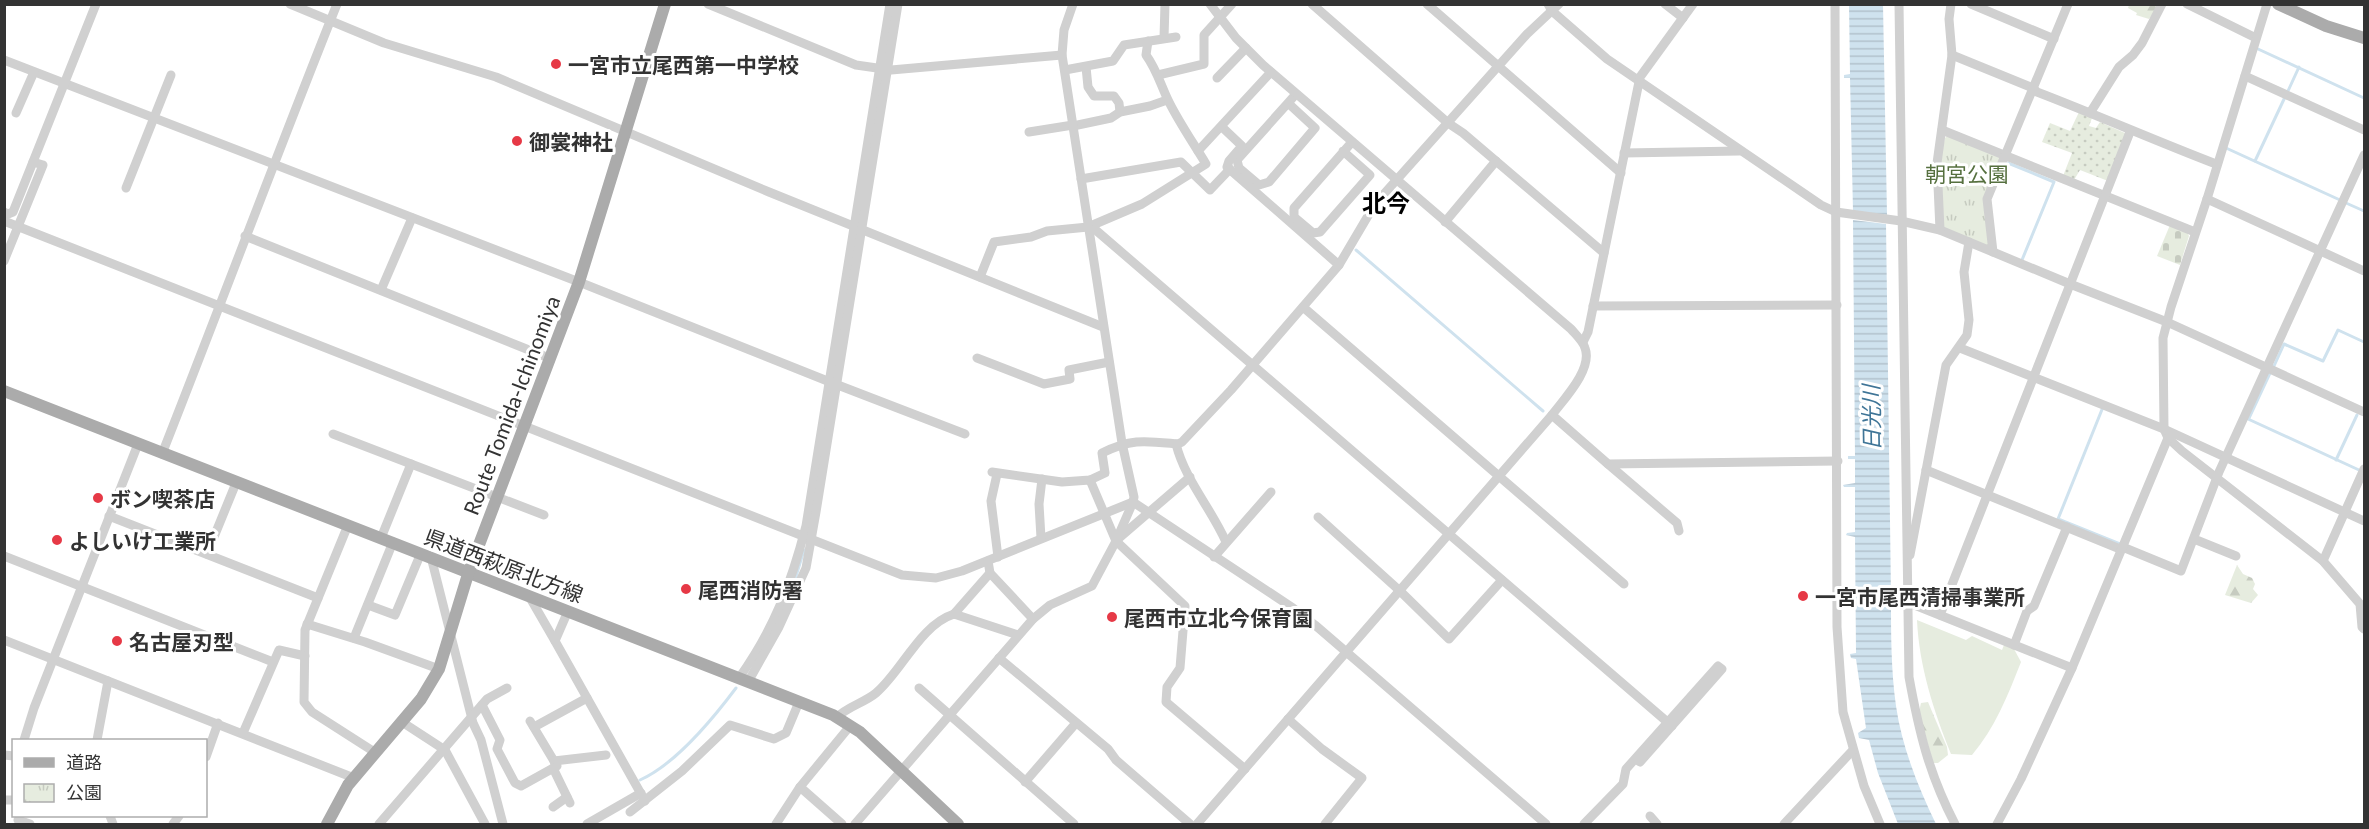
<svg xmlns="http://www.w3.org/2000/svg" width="2369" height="829" viewBox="0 0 2369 829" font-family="Lato,'Noto Sans JP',sans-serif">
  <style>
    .grass { fill: url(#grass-dots) }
    .forest { fill: url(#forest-firs) }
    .cemetery { fill: url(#cemetery-stones) }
    .park { fill: url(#park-tufts) }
    .garden { fill: #e6ecdf }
    .water { fill: url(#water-rules) }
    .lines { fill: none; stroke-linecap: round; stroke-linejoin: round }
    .stream { stroke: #cfe2ee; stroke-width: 3 }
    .minor { stroke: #d0d0d0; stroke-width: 9 }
    .major { stroke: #ababab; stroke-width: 12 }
    .poi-dot { fill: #e63946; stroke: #fff; stroke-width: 2 }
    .labels { text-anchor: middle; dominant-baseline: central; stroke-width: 6; stroke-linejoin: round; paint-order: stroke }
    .poi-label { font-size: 21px; font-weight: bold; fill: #333; stroke: #fff; text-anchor: start }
    .park-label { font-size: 21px; fill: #56703f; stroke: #fff }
    .street-label { font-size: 21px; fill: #333; stroke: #fff }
    .water-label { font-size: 22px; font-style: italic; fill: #3f7597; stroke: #fff }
    .quarter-label { font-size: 24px; font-weight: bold; fill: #000; stroke: #fff }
  </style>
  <defs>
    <pattern id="grass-dots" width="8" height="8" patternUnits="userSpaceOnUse" patternTransform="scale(1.5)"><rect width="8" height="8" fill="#e6ecdf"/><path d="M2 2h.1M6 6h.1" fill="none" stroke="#c6cbc0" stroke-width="1.8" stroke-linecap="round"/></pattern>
    <pattern id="forest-firs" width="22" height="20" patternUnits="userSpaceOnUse" patternTransform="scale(1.5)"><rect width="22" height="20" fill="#e6ecdf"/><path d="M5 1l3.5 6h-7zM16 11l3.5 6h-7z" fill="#c6cbc0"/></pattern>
    <pattern id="cemetery-stones" width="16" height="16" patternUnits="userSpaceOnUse" patternTransform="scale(1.5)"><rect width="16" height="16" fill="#e6ecdf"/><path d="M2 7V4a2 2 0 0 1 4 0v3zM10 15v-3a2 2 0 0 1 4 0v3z" fill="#c6cbc0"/></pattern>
    <pattern id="park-tufts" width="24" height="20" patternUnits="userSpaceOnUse" patternTransform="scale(1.5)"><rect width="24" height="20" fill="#e6ecdf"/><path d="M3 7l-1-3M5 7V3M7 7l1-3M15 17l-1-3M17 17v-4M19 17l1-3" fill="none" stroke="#c6cbc0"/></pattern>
    <pattern id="water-rules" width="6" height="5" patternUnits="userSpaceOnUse" patternTransform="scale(1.5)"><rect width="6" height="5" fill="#cfe2ee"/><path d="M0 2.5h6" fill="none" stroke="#b2c2cd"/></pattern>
  </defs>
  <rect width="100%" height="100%" fill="#fff"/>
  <path class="grass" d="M2079,112l13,6 -3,8 7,2 4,-6 25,11 1,3 -18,45 -28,-11 -6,10 -11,-4 9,-23 -30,-11 8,-19 20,8z"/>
  <g class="forest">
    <path d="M2129,5h31l-11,14 -13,-4 1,-2 -9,-5z"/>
    <path d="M2237,565l6,9 9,4 3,6 -2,5 5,6 -7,8 -26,-8z"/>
    <path d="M1928,702l19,45 1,8 -10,8h-5l-14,-51 2,-9z"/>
  </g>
  <path class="cemetery" d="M2170,225l17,7 2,4 -9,29 -23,-9z"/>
  <path class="park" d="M1948,135l56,22 -19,43 6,49 -49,-21 -3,-65 6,-25z"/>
  <path class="garden" d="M1917,620l49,20 6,-4 30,14 2,-5 10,4 7,13c-13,33 -26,66 -49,93l-21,-1c-17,-42 -32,-88 -34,-134z"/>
  <g class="water">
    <path d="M1849,5h34l4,210 -34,-4 -3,-133h-6v-3l6,-1z"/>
    <path d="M1853,220l33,4 5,371 8,1 -8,3c0,35 0,71 5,107 6,41 22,81 40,118h-38l-20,-51 -9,-33 -10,-2 -1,-5 8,-5 -10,-69 -5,-1 -1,-4 6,-1 -1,-116 -9,-2 1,-2 8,-1v-45h-11l-1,-2 12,-2v-24h-7v-3h7z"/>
  </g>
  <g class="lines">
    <g class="stream">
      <path d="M2258,49l106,49"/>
      <path d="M2288,91l11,-24"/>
      <path d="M2226,148l114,52"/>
      <path d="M2255,161l30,-64"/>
      <path d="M2008,163l46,19 -32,78"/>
      <path d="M2346,203l18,8"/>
      <path d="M1356,250l187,161"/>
      <path d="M2274,366l10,-22 39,17 15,-31 26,12"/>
      <path d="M2103,407l-45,112 62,25"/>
      <path d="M2249,418l21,-45"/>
      <path d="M2248,419l111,51"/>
      <path d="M2336,460l21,-45"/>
      <path d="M793,586l11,-36"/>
      <path d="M640,780c36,-16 72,-60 96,-92"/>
    </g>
    <g class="minor">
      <path d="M290,4l94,39 112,34 273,115 334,135"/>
      <path d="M708,4l148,61 35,5 171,-15"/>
      <path d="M1312,4l136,119 15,10 141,120"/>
      <path d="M1427,4l194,169"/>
      <path d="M1548,4l4,7 55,48 214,146 15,7 65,9 39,9 130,54 97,38 197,90"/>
      <path d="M1665,4l18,14"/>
      <path d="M1835,4l2,623 6,85 21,74 16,38"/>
      <path d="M1899,4l10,673c10,55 20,97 46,147"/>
      <path d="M1971,4l83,35"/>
      <path d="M2187,4l69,34"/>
      <path d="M2267,4l-60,195 -36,108 -8,31 1,91 4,9 14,13 141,110 37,43 2,23 2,2"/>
      <path d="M1164,38l1,-34"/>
      <path d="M1952,55l81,33 4,4c60,23 119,49 179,72"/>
      <path d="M4,60l575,222 251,100 135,52"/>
      <path d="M1086,67l2,20 6,9h20l5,7 1,9"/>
      <path d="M1065,70l48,-9 11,-16 52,-8"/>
      <path d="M1158,75l46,-11v-29l28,-31"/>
      <path d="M2245,76l119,54"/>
      <path d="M1217,78l29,-30"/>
      <path d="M1288,103l27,25 -46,54 -10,3 -20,-17 -2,-8 51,-57 8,-9"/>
      <path d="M16,113l18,-41"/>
      <path d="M2090,113l29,-46 14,-12 9,-12 20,-39"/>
      <path d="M1073,126l38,-8 9,-6 30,-6 17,-6"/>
      <path d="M1222,127l20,19 -13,15 -2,6 112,98"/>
      <path d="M1942,130l253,102"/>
      <path d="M1029,132l44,-7"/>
      <path d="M1198,151l73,-79"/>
      <path d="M1343,151l27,24 -50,57 -7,1 -19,-16v-9l58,-66"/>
      <path d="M1624,153l115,-2"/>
      <path d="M1081,179l100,-17 29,28 20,-21"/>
      <path d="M126,188l45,-113"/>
      <path d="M2207,199l157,72"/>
      <path d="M4,212l4,2 5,-2 83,-208"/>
      <path d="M4,221l898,354 34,3 26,-7 171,-69 160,106 22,17 231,199"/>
      <path d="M1445,222l51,-61"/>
      <path d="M1091,226l581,500"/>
      <path d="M1940,230l-3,-67 15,-108 -3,-36 2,-15"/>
      <path d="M245,236l304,122"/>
      <path d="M1993,252l-6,-53 81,-195"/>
      <path d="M4,261l39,-96 -10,-3"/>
      <path d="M980,277l14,-35 37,-5 16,-6 41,-4 54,-23 64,-40c-12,-20 -26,-40 -37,-62 -8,-16 -12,-32 -23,-47l2,-14"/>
      <path d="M381,290l31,-72"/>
      <path d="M1593,306l244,-1"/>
      <path d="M1303,307l321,277"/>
      <path d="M1583,342l5,-10 52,-255 53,-73"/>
      <path d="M1960,348l204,81 200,92"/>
      <path d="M977,358l67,26 26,-5 -1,-9 40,-8"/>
      <path d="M1552,415l56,49 230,-3"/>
      <path d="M333,434l211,81"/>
      <path d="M1176,444c9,36 35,64 50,98"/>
      <path d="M162,454c59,-150 115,-300 175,-450"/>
      <path d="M1608,464l69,59 2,8"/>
      <path d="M1926,470l194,79 5,-1 56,23 38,-99 145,-317"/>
      <path d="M992,472l70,10 28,-2 15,-7 -3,-20c30,-15 44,-12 76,-9l4,-2 49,-52 108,-125 36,-61 152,-170 32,-30"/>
      <path d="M997,474l-6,27 7,56"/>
      <path d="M1090,480l26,61 69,65 -5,62 -13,19 -1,15 79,67"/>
      <path d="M109,516l209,82"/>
      <path d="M1318,517l82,74 49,48 53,-59"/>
      <path d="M348,525l-43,105 -1,72 8,10 64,41"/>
      <path d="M381,538l30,-74"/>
      <path d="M1041,538l-2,-34 3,-25"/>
      <path d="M1119,538l71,-61"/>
      <path d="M2194,539l42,17"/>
      <path d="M207,554l29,-71"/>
      <path d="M1910,555l36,-190 21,-30 2,-15 -5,-48 5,-30"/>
      <path d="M4,556l269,106"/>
      <path d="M431,557l42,166 8,17 22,84"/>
      <path d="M1214,557l57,-65"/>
      <path d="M988,561l2,12 43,46"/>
      <path d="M2323,561l41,-92"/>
      <path d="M529,596l26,45"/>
      <path d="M1907,602l165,66"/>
      <path d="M368,605l27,10 26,-62"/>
      <path d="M568,611l-13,30 90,160"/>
      <path d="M954,614l36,-41"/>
      <path d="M1940,615l190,-483"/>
      <path d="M307,624l58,18 74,27"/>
      <path d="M354,638l39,-96"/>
      <path d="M4,640l350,138"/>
      <path d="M2014,645l13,-34 7,-5 33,-79"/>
      <path d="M999,658l109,91 8,11 74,64"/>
      <path d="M739,678c35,-49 52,-94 67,-152l84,-522"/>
      <path d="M748,682l31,-55 27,-59 10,-56 82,-508"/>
      <path d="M919,688l155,136"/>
      <path d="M482,705l18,35 -3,9 18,34 6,3 36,-20 -27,-45"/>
      <path d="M836,718c12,-12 28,-15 40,-25 26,-22 44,-68 78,-79l64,21"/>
      <path d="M1288,719l34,30 40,29 -37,46"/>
      <path d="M402,722l43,28 40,74"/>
      <path d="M534,727l53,-29"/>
      <path d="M243,733l36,-83 26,6"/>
      <path d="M24,740l10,-32 104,-264"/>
      <path d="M97,740l11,-59"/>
      <path d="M4,755l10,1"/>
      <path d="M206,757l12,-34"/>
      <path d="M554,761l52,-6"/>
      <path d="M553,768l17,35"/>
      <path d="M1025,782l51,-59"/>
      <path d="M800,787l42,37"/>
      <path d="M4,800h10"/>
      <path d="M553,807l14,-10"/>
      <path d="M630,812l52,-41 48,-46 44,14 12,-6 13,-31"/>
      <path d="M110,816l3,8"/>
      <path d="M1650,816l7,8"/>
      <path d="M18,820l12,4"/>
      <path d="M173,824l6,-8"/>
      <path d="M379,824l108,-125 20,-11"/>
      <path d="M587,824l54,-31"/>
      <path d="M776,824l24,-37 50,-61"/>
      <path d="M855,824l178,-205 17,-14 42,-19 24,-45 17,-39 1,-5 -12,-54 -60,-388 2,-25 9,-26"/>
      <path d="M1197,824l355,-409c12,-16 41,-46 33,-67 -2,-7 -9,-13 -14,-19l-308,-264 -27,-27 -26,-34"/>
      <path d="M1584,824l39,-40 3,-15 92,-103 4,3 -82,93 -5,-3"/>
      <path d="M1784,824l69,-74"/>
      <path d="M1997,824l24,-45 51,-111 96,-230"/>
    </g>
    <g class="major">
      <path d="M2278,4l48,22 38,12"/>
      <path d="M4,391l829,324 27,17 98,92"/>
      <path d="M327,824l21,-39 73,-86 18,-30 30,-98 110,-289 86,-278"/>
    </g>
  </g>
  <g class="poi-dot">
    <circle cx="556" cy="64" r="6"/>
    <circle cx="517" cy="141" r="6"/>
    <circle cx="98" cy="498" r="6"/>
    <circle cx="57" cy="540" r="6"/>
    <circle cx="686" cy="589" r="6"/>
    <circle cx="1803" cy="596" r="6"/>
    <circle cx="1112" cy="617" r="6"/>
    <circle cx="117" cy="641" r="6"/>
  </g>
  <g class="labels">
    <g class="poi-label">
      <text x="568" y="64">一宮市立尾西第一中学校</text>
      <text x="529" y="141">御裳神社</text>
      <text x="110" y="498">ボン喫茶店</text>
      <text x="69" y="540">よしいけ工業所</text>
      <text x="698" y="589">尾西消防署</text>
      <text x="1815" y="596">一宮市尾西清掃事業所</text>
      <text x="1124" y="617">尾西市立北今保育園</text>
      <text x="129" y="641">名古屋刃型</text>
    </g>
    <g class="park-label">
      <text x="1967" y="173">朝宮公園</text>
    </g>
    <g class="street-label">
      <text transform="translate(511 405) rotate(-69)">Route Tomida-Ichinomiya</text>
      <text transform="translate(504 565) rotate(21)">県道西萩原北方線</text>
    </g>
    <g class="water-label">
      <text transform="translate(1871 418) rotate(-91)">日光川</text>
    </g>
    <g class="quarter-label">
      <text x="1386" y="202">北今</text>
    </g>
  </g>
  <rect width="2369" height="829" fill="none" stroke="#333333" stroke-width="12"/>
  <rect x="12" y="739" width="195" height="78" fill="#ffffff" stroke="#adadad" stroke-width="1.5"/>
  <rect x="24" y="758" width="30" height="9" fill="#ababab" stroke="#adadad" stroke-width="1.5"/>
  <text x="66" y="769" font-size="18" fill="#333333">道路</text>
  <rect x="24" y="784" width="30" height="18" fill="url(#park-tufts)" stroke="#adadad" stroke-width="1.5"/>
  <text x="66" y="799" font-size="18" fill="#333333">公園</text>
</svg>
